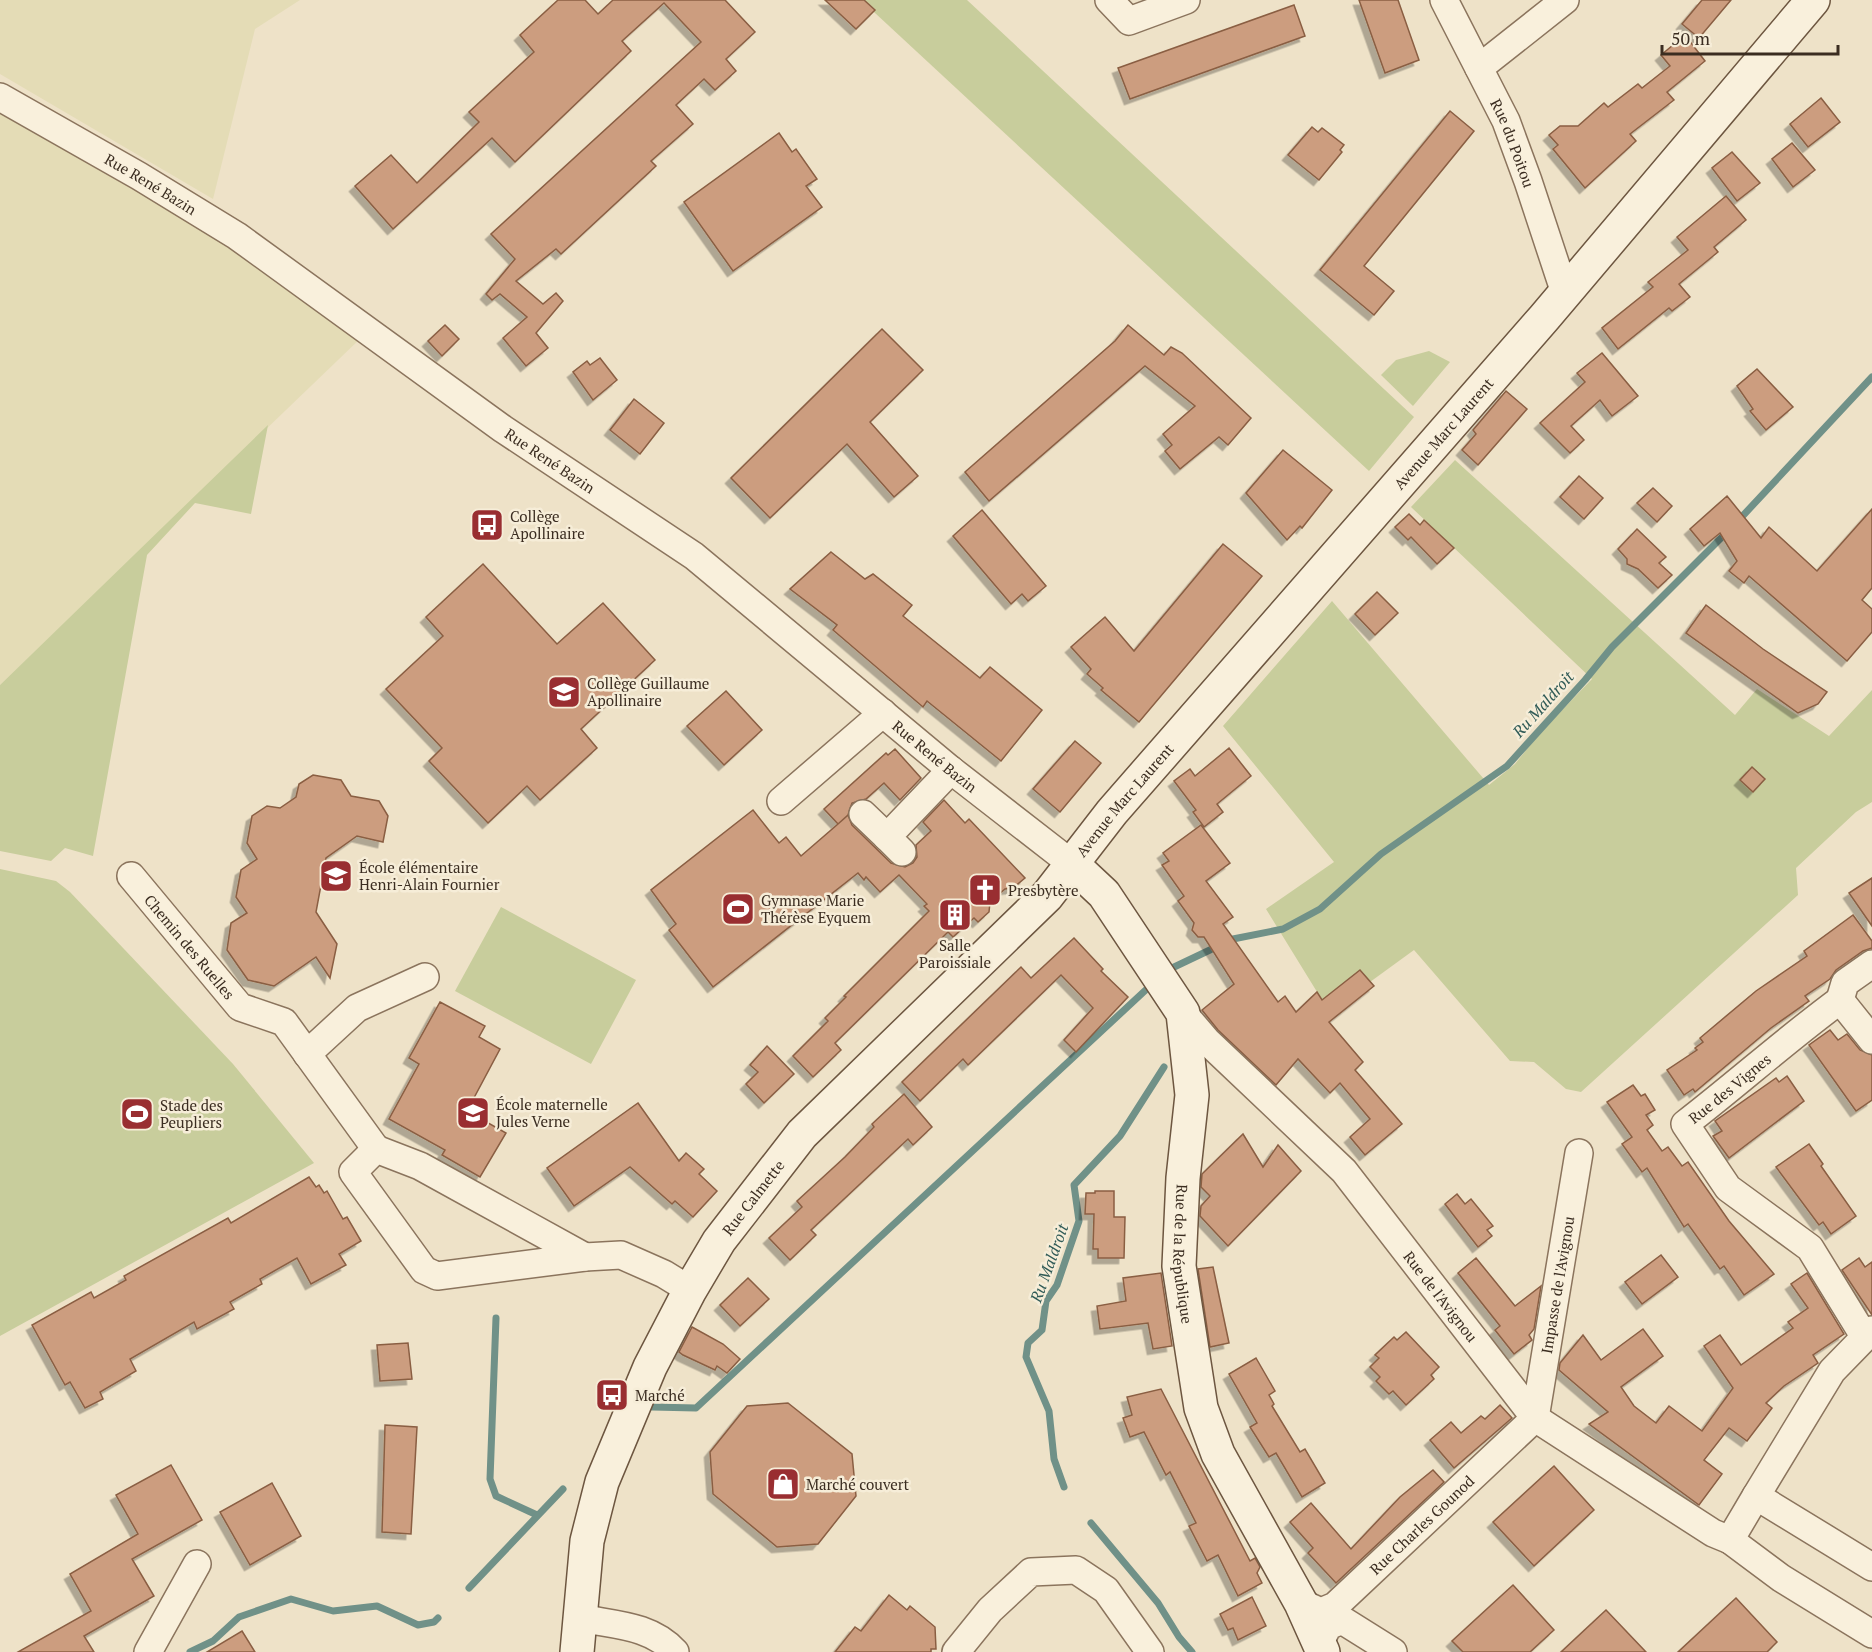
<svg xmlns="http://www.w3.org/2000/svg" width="1872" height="1652" viewBox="0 0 1872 1652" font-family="'PT Serif',serif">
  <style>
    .farmland { fill: #e4dcb6 }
    .green { fill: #c8cd9c }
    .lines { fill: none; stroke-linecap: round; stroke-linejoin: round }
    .stream { stroke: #709188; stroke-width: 7 }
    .building { fill: #cc9d7f; stroke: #8a5e43; stroke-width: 1.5; filter: url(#shadow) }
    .street-casing { stroke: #8b745d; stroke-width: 30 }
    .secondary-casing { stroke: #6d5640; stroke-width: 36 }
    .street { stroke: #f9f0dc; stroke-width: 27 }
    .secondary { stroke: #f9f0dc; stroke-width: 33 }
    .labels { text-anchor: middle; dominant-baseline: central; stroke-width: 5; stroke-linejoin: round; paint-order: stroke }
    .street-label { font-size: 15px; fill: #3b2d21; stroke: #f6edd8 }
    .poi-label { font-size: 15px; fill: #3b2d21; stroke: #f6edd8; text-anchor: start }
    .water-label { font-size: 16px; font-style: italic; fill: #305b57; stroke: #f6edd8 }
  </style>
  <defs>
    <filter id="shadow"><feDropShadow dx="-5.5" dy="5.5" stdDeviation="0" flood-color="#0004"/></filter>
  </defs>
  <rect width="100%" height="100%" fill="#eee2c8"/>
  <g class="farmland">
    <path d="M0,0h300l-45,29 -42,170 -213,-125z"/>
    <path d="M0,108l211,122 152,106 -363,349z"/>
  </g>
  <g class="green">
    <path d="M861,0h106l447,417 -45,54z"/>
    <path d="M1429,351l21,11 -37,44 -32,-31 15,-15z"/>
    <path d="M268,425l-17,89 -56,-11 -48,52 -54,301 -28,-8 -14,13 -51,-10v-166z"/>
    <path d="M1455,460l280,255 22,-26 72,47 43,-46v112l-16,10 -60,56 2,27 -217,197 -15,-3 -32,-27 -24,-1 -96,-111 -44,32 -10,-12 -38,30 -56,-91 68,-47 -111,-136 109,-125 157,184 26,-21 24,-30 53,-55 -181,-172z"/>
    <path d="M0,869l56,12 14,11 163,172 81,99 -314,173z"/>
    <path d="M501,907l135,73 -45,84 -136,-73z"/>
  </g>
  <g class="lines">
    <g class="stream">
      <path d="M1737,522l135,-145"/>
      <path d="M1172,968l61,-29 50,-10 37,-20 61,-55 126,-88 78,-86 27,-33 117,-117"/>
      <path d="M496,1318l-6,161 6,17 41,19"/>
      <path d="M652,1407l44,1 454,-422"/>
      <path d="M1064,1487l-10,-28 -5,-48 -23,-54 2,-14 14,-13 4,-29 11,-16 22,-64 -5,-36 46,-49 44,-69"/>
      <path d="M1091,1523l67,80 21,34 13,15"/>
      <path d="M469,1588l94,-99"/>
      <path d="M190,1652l23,-11 26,-24 52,-18 42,12 44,-5 41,19 16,-3 4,-4"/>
    </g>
  </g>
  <g class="building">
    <path d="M558,0h27l13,14 15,-14h112l30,32 -29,27 10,12 -21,19 -11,-11 -28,26 17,19 -42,37 5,5 -95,88 -5,-5 -40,32 27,23 13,-11 7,8 -27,32 12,15 -22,18 -23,-28 24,-21 -27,-23 -8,6 -6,-6 29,-35 -24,-25 210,-192 -37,-39 -42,38 9,10 -116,111 -23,-24 -99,91 -38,-43 36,-31 26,28 62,-61 -10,-10 65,-60 -14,-17z"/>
    <path d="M825,0h39l11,10 -19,19z"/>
    <path d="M1359,0h39l21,60 -34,13z"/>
    <path d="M1702,0h29l-32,38 -17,-14z"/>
    <path d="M1294,5l11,31 -175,63 -12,-31z"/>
    <path d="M1685,35l20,26 -38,31 7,8 -44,34 6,7 -51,47 -32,-39 5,-4 -9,-10 11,-9h18l26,-23 4,4 30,-23 4,4 28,-22 -9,-11z"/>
    <path d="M1821,98l19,24 -32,25 -18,-23z"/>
    <path d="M1450,111l24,20 -110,135 30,25 -20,24 -54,-45z"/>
    <path d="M1312,127l6,5 4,-4 22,17 -4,5 2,2 -23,28 -31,-25z"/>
    <path d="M779,133l13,19 4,-3 21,30 -11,7 16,21 -89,64 -49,-69z"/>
    <path d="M1792,143l23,27 -22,17 -21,-28z"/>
    <path d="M1732,152l28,31 -23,18 -25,-33z"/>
    <path d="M1726,196l20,24 -32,27 4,5 -39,32 11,13 -18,14 -3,-3 -51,41 -16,-21 51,-41 -5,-5 40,-32 -11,-13z"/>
    <path d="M445,325l14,14 -17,17 -14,-15z"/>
    <path d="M1128,325l36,30 7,-8 11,6 69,65 -23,27 -9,-8 -39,32 -15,-18 7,-6 -9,-11 32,-28 -50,-40 -156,135 -24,-29 150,-131z"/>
    <path d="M882,329l41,41 -53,52 48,54 -24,21 -47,-53 -77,74 -39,-40z"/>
    <path d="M1602,353l36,43 -26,20 -12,-16 -29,26 13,14 -14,13 -30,-30 45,-41 -8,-9z"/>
    <path d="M600,358l17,22 -24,20 -20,-28 14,-11 3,4z"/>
    <path d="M1757,369l36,38 -27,23 -16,-19 3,-2 -16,-23z"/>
    <path d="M1506,391l21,18 -49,56 -16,-15 14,-16 -3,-4z"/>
    <path d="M634,399l30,24 -24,31 -30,-24z"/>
    <path d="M1283,450l49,40 -30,38 -2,-2 -13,14 -41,-47z"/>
    <path d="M1579,476l24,22 -19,21 -24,-22z"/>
    <path d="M1653,488l19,18 -15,16 -20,-19z"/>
    <path d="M1727,496l34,42 8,-11 48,44 55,-62v79l-10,12 10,9v23l-25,29 -98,-85 -5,7 -15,-12 8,-10 -17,-28 -16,13 -14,-17z"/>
    <path d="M982,510l64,76 -18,15 -6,-7 -11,10 -58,-68z"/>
    <path d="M1409,514l11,11 4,-5 30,28 -17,16 -26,-27 -3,3 -13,-13z"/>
    <path d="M1637,529l29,28 -7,6 13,12 -14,13 -20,-19 -11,-5v-5l-9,-10z"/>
    <path d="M1223,544l39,32 -123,146 -38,-32 2,-2 -16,-14 4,-5 -20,-22 34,-30 29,34z"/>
    <path d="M831,552l34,27 8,-5 39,31 -9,11 77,62 10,-11 52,43 -41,51 -74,-60 -4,6 -90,-77 4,-5 -47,-36z"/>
    <path d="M483,564l74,80 46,-41 52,57 -74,69 16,19 -57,52 -13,-14 -39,37 -59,-62 13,-13 -56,-59 57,-53 -17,-19z"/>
    <path d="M1377,592l21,21 -23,22 -20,-21z"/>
    <path d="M1706,605l57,44 64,43 -9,12 -20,9 -112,-80z"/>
    <path d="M726,691l36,39 -38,35 -37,-39z"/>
    <path d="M1075,741l26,22 -41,49 -27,-23z"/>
    <path d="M1229,748l22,28 -34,28 6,8 -19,15 -11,-15 3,-2 -22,-29 16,-12 5,7z"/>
    <path d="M895,749l26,29 -21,22 -16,-17 -18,16 -14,4 -4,12 -10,9 10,-9 4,10 39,38 14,4 8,-4 4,-6 -1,-12 15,-14 -8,-9 21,-22 21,23 4,-4 56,59 -12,10 -8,1 -15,13 -1,10 -11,10 -4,-4 -21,19 -5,-5 -113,111 6,7 -28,27 -20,-21 35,-35 -3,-3 21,-21 -2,-1 85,-85 -5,-5 3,-2 -28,-29 -19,17 -14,-15 -2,3 -6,-7 -145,114 -44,-57 7,-6 -25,-34 102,-80 26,33 7,-6 15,19 37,-32 -14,-15 62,-56 2,2z"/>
    <path d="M1752,767l13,12 -12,13 -13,-12z"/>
    <path d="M313,775l28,5 10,16 28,5 9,15 -5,26 -26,-6 -31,22 -10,54 21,32 -7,34 -14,-21 -42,29 -26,-6 -21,-30 4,-27 16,-10 -11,-16 5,-27 16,-11 -10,-16 5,-27 15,-10 13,2 16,-11 3,-13z"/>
    <path d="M1201,825l29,38 -24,18 27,36 -10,7 55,78 7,-6 11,16 21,-20 5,8 38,-30 14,16 -45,36 34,40 -8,8 47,54 -37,31 -15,-18 20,-18 -30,-36 -10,10 -32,-34 -22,26 -58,-55 -16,-20 32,-26 -30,-47h-6l-6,-7 2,-7 -16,-22 6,-5 -22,-31 7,-4 -6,-8z"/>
    <path d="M1872,878v48l-23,-33z"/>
    <path d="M1853,915l19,26v7l-9,3 -27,19 -6,9 -25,17 4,5 -38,27 -76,64 -2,-3 -9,6 -17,-25 30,-20 -2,-2 8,-6 -3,-4 56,-47 51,-35 -3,-5z"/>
    <path d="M1074,938l29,31 -2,2 27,26 -52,55 -12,-12 29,-32 -32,-33 -93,90 -5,-6 -43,42 -18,-19 119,-115 10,11z"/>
    <path d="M440,1002l45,24 -6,11 21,12 -33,62 39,22 -26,44 -38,-22 3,-5 -56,-31 30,-55 -10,-6z"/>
    <path d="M1830,1030l8,10 9,-6 13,16 12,5v45l-16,11 -47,-66z"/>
    <path d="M767,1046l27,28 -30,29 -18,-19 12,-12 -8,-7z"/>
    <path d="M1787,1076l17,25 -75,57 -16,-22 9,-5 -7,-10 61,-43 3,4z"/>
    <path d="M1633,1085l8,11 4,-2 10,16 -9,5 7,10 -6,5 15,21 6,-4 14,19 6,-4 41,59 45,53 -30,21 -20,-29 -4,3 -32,-45 -4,3 -37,-59 -5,4 -20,-28 10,-7 -25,-35z"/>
    <path d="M904,1094l28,33 -19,18 -5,-6 -97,91 5,5 -26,25 -21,-22 33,-31 -5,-6 48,-44 29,-30 -2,-3z"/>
    <path d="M638,1103l41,58 7,-8 18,16 -5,5 18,17 -24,26 -18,-16 -3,3 -42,-37 -56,39 -27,-38z"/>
    <path d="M1243,1134l20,33 15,-22 23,26 -73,75 -28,-30 1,-10 9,-10 -9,-9 1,-13z"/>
    <path d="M1809,1144l14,20 -2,2 35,50 -25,18 -8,-12 -4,3 -43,-58z"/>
    <path d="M309,1177l7,10 3,-2 5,8 3,-2 16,28 4,-2 14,24 -22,13 7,11 -35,19 -14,-26 -37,21 2,5 -32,18 4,7 -37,20 -3,-7 -64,37 6,12 -36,21 3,7 -18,9 -15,-26 -5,3 -33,-60 59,-33 3,6 32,-18 -2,-4 104,-58 3,5z"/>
    <path d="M1095,1191h19v26h11l-1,41h-26v-9h-5l1,-35h-9l1,-21h9z"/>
    <path d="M1457,1194l8,10 6,-5 22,27 -6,4 5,6 -14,11 -33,-43z"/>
    <path d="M1661,1255l17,22 -36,27 -17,-22z"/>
    <path d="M1476,1258l39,48 26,-20 -7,43 -5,6 3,5 -18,14 -19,-24 5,-4 -42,-53z"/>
    <path d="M1859,1258l6,9 7,-5v53l-30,-45z"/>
    <path d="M1213,1267l16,76 -19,4 -12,-78z"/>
    <path d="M1161,1273l11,73 -19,3 -5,-26 -48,6 -3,-23 29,-5 -3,-23z"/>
    <path d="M1807,1273l37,61 -31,21 5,8 -34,23 -18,17 6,5 -25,33 -18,-13 -25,32 18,14 -23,31 -110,-81 19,-12 -49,-42 1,-7 23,-28 18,25 42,-31 20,27 -42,31 13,19 22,17 13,-17 33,25 31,-43 -29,-42 16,-11 21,30 52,-37 -5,-6 20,-14 -17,-24z"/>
    <path d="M748,1278l21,21 -29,27 -20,-21z"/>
    <path d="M692,1327l31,17 17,15 -13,14 -10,-7 -2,4 -32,-15 -4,-3z"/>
    <path d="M1406,1332l33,35 -8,8 3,4 -28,26 -13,-14 -4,3 -13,-13 4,-4 -10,-10 9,-9 -4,-3 19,-18 3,3z"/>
    <path d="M408,1343l4,36 -32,2 -3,-36z"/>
    <path d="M1256,1358l19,33 -6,4 5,9 -2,2 28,46 5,-3 20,34 -23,14 -26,-44 -7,4 -19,-30 7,-4 -28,-49z"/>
    <path d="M1161,1389l89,172 5,-3 5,9 -3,6 5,10 -24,13 -20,-41 -11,6 -18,-35 7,-3 -26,-51 -4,3 -22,-43 -14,5 -7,-19 9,-3 -5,-18z"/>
    <path d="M788,1403l64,51 4,42 -38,48 -41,3 -64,-53 -3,-42 37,-46z"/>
    <path d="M1500,1405l12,13 -58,50 -24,-28 21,-18 10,11 20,-17 4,3z"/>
    <path d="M385,1425l32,2 -6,107 -29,-2z"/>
    <path d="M171,1465l31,55 -70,39 22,37 -70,40 10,16h-76l73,-41 -21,-37 68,-40 -22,-39z"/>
    <path d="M1554,1466l40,44 -60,56 -41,-44z"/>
    <path d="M1433,1470l11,12 -108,101 -28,-30 5,-5 -23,-26 21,-19 40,46 49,-52z"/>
    <path d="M272,1483l29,53 -51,29 -30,-53z"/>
    <path d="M1513,1585l41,45 -24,22h-67l-11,-11z"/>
    <path d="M889,1595l18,15 3,-4 25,21 1,22h-5v3h-96l20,-25 6,4z"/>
    <path d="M1252,1597l14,29 -28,14 -5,-12 -5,2 -8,-16z"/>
    <path d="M1736,1598l41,44 -10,10h-89z"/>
    <path d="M1606,1610l40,42h-85z"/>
    <path d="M242,1631l13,21h-48z"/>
  </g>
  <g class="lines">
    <defs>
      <g id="street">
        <path d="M1109,0l20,21 57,-21"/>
        <path id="s1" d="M1444,0l62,121 22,60 37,112"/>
        <path d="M1479,68l86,-68"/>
        <path id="s2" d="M0,97l139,79 98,60 266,193 191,127 257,214 121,94"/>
        <path d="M781,801l102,-88"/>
        <path d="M863,814l24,23"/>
        <path d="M902,852l-15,-15 64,-67"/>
        <path id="s3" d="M131,876l109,131 44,15 92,127"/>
        <path d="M1840,1000l5,-17 27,-19"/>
        <path id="s4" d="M1183,1013l24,28 137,130 191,247 178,115 17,7"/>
        <path d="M307,1054l50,-46 68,-31"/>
        <path d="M376,1149l44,17 165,91 -148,19 -13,-6 -71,-98z"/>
        <path d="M585,1257l36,-2 43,19 26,16"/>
        <path id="s5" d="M1864,1336l-54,-88 -82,-60 -43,-64c53,-41 102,-85 155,-124l32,40"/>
        <path id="s6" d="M1535,1418l44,-265"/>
        <path d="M1756,1496l76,-125 40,-41"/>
        <path d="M1872,1567l-116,-71 -26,44 51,38 91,56"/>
        <path id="s7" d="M1301,1603l20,9 14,-6 200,-188"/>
        <path d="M580,1618c34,7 71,7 95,34"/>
        <path d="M1321,1640l7,-14 14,-6 51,32"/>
        <path d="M148,1652l49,-88"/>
        <path d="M956,1652l34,-42 41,-38 45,-2 30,20 44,62"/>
      </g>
      <g id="secondary">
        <path id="s8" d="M1072,864l32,30 79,119 9,82 -9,83 -4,88 22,142 17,46 83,149 22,49"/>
        <path id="s9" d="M577,1652l10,-111 15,-59 48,-115 40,-77 29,-49 83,-107 245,-238 65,-84 432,-494 269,-318"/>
      </g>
    </defs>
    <use href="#street" class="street-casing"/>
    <use href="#secondary" class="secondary-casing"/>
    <use href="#street" class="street"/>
    <use href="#secondary" class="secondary"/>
  </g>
  <defs>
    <symbol id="bus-square" viewBox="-11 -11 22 22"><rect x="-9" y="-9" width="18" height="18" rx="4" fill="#992e31" stroke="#f6edd8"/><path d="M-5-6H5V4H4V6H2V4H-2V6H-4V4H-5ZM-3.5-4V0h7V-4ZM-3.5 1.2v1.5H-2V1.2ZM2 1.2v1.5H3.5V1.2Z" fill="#fff"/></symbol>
    <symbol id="school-square" viewBox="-11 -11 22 22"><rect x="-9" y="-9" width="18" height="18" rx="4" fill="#992e31" stroke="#f6edd8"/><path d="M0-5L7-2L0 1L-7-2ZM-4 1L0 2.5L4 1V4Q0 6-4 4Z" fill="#fff"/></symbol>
    <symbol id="church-square" viewBox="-11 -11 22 22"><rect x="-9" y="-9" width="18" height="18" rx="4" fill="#992e31" stroke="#f6edd8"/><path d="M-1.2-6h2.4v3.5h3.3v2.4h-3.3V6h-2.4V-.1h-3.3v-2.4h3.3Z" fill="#fff"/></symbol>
    <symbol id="stadium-square" viewBox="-11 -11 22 22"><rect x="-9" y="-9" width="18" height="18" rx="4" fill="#992e31" stroke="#f6edd8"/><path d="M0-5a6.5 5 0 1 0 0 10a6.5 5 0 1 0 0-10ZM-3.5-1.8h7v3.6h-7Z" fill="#fff"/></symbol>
    <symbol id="building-square" viewBox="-11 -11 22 22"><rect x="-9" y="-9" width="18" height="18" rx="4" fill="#992e31" stroke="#f6edd8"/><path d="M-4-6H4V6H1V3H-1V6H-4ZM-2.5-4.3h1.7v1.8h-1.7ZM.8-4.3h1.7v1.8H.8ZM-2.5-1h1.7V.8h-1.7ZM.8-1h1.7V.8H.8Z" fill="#fff"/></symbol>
    <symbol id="shop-square" viewBox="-11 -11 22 22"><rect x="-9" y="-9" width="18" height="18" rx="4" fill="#992e31" stroke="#f6edd8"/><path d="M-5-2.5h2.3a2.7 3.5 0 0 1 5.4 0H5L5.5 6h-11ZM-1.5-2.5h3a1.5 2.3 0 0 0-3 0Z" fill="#fff"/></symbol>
  </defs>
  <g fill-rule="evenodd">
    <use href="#bus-square" x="468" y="506" width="38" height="38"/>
    <use href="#school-square" x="545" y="673" width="38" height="38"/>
    <use href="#school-square" x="317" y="857" width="38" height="38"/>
    <use href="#church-square" x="966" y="871" width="38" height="38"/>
    <use href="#stadium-square" x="719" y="890" width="38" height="38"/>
    <use href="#building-square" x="936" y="896" width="38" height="38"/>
    <use href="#school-square" x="454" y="1094" width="38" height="38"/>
    <use href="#stadium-square" x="118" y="1095" width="38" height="38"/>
    <use href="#bus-square" x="593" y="1376" width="38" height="38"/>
    <use href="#shop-square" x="764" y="1465" width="38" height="38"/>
  </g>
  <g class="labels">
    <g class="street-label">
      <text stroke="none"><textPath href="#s1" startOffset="159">Rue du Poitou</textPath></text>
      <text stroke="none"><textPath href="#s2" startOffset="174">Rue René Bazin</textPath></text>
      <text stroke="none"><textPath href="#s9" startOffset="1527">Avenue Marc Laurent</textPath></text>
      <text stroke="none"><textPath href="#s2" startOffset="660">Rue René Bazin</textPath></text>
      <text stroke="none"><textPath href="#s2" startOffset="1146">Rue René Bazin</textPath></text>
      <text stroke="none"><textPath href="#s9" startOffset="1041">Avenue Marc Laurent</textPath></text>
      <text stroke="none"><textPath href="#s3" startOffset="92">Chemin des Ruelles</textPath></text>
      <text stroke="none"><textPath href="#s5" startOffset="339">Rue des Vignes</textPath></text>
      <text stroke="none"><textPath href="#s9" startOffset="496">Rue Calmette</textPath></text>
      <text stroke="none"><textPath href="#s8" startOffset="429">Rue de la République</textPath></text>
      <text stroke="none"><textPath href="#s6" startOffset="135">Impasse de l'Avignou</textPath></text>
      <text stroke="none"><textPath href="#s4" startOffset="384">Rue de l'Avignou</textPath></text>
      <text stroke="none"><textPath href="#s7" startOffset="156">Rue Charles Gounod</textPath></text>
    </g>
    <g class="poi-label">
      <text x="510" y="516">Collège<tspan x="510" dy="17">Apollinaire</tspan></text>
      <text x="587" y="683">Collège Guillaume<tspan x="587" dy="17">Apollinaire</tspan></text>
      <text x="359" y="867">École élémentaire<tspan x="359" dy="17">Henri-Alain Fournier</tspan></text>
      <text x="1008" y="890">Presbytère</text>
      <text x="761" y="900">Gymnase Marie<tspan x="761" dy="17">Thérèse Eyquem</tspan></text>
      <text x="955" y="945" text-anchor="middle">Salle<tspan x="955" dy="17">Paroissiale</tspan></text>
      <text x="496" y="1104">École maternelle<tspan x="496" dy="17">Jules Verne</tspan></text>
      <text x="160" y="1105">Stade des<tspan x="160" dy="17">Peupliers</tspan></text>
      <text x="635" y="1395">Marché</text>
      <text x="806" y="1484">Marché couvert</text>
    </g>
    <g class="water-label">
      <text transform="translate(1543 704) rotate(-48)">Ru Maldroit</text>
      <text transform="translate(1049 1263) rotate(-70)">Ru Maldroit</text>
    </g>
  </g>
  <path d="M1662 45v9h176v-9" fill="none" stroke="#3b2d21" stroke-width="3"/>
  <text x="1671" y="45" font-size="18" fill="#3b2d21" stroke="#f6edd8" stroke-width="4.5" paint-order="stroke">50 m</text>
</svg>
